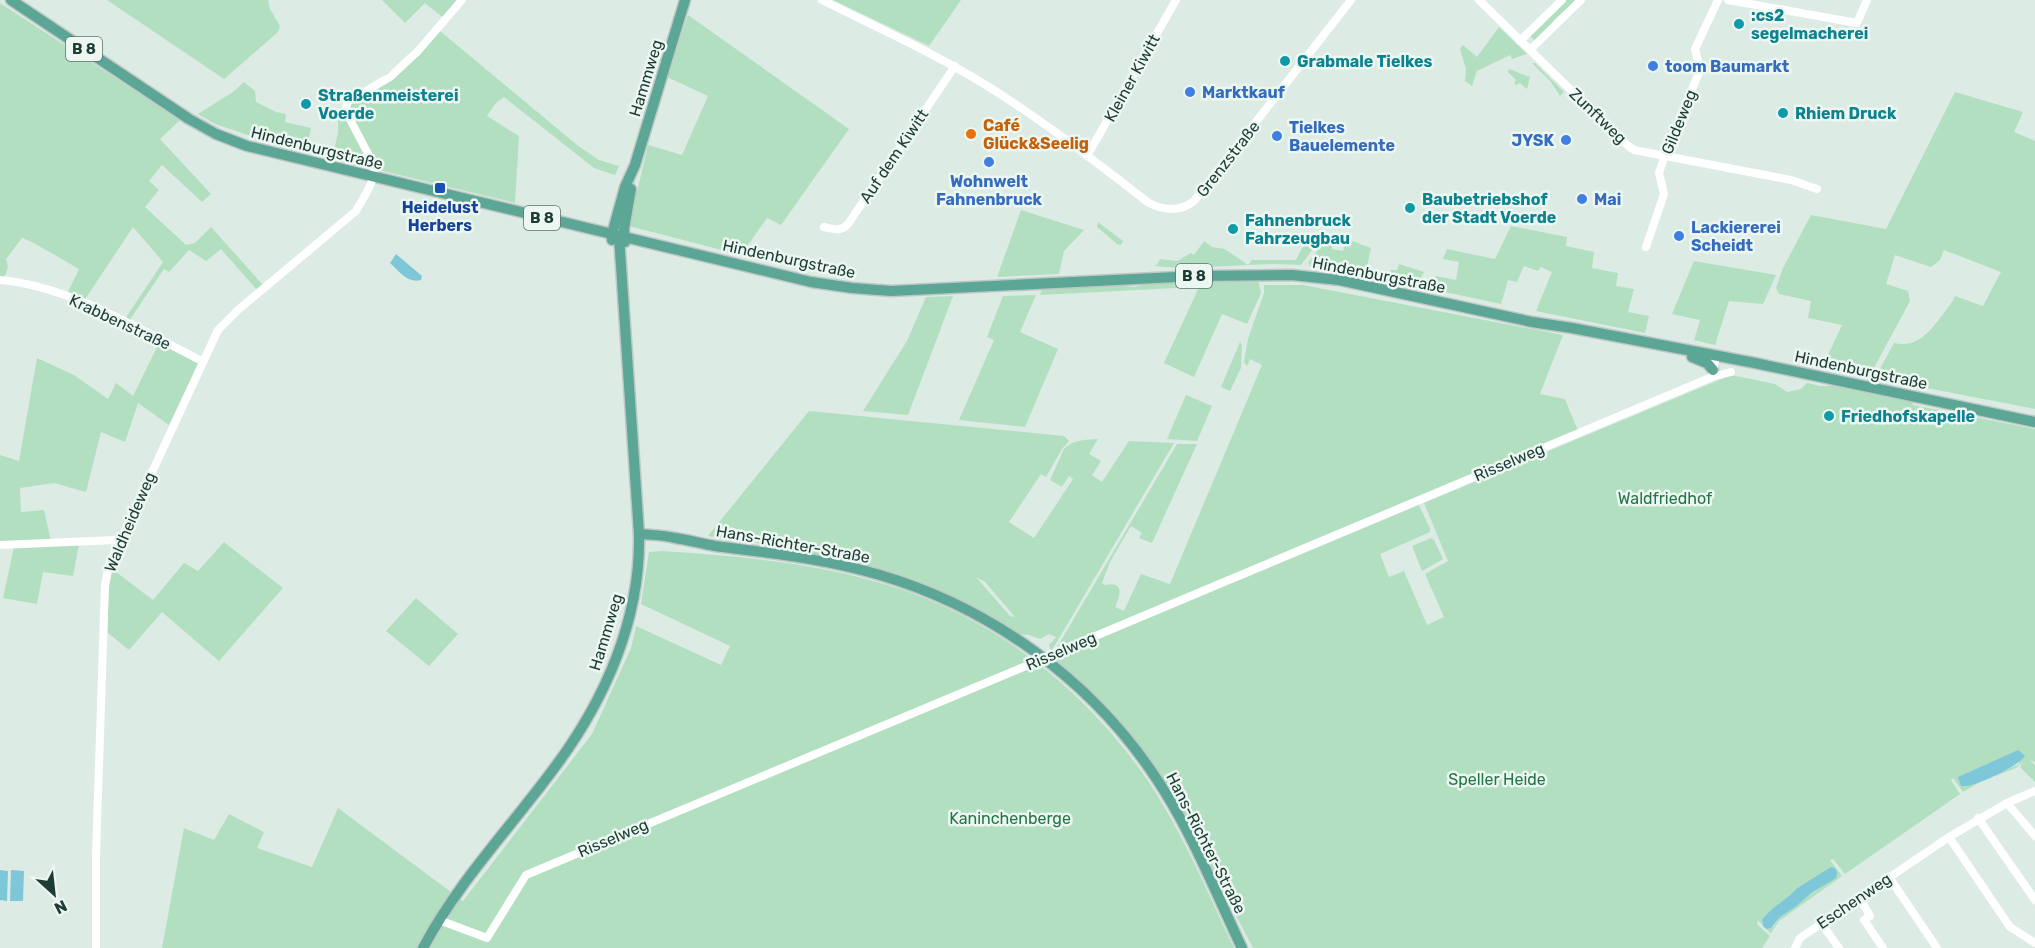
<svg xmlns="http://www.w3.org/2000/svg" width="2035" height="948" viewBox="0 0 2035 948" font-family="Rubik,sans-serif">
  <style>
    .green { fill: #b2dfc0; fill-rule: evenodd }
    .water { fill: #7dc7d8 }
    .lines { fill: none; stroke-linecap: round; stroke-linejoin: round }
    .major-casing { stroke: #c0c8c6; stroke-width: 13 }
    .minor { stroke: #fff; stroke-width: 8 }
    .major { stroke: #5ba695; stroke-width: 10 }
    .culture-dot { fill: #0f9aa8; stroke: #edf7f2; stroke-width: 2 }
    .shop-dot { fill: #3f7fe0; stroke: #edf7f2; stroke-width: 2 }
    .food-dot { fill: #e8710a; stroke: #edf7f2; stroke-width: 2 }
    .transit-dot { fill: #1a4fb4; stroke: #edf7f2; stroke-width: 2 }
    .labels { text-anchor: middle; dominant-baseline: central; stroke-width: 5; stroke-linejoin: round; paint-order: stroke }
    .shield { fill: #edf7f2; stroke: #5b746d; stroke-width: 1.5 }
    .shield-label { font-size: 15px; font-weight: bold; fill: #1d3c34 }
    .culture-label { font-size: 16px; font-weight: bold; fill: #0d838f; stroke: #edf7f2; text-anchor: start }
    .shop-label { font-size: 16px; font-weight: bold; fill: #366cbe; stroke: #edf7f2; text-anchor: start }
    .street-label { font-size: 16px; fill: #1d3c34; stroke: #edf7f2 }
    .food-label { font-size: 16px; font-weight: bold; fill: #c56008; stroke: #edf7f2; text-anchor: start }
    .transit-label { font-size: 16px; font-weight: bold; fill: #164399; stroke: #edf7f2 }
    .park-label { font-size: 16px; fill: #227746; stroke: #edf7f2 }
  </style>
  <rect width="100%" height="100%" fill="#ddebe5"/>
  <g class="green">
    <path d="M107,0h161l2,9 10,17 -2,6 -54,47z"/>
    <path d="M382,0h78l-15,19 -20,-16 -20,20z"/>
    <path d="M833,0h128l-32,46z"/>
    <path d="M1565,0h12l-22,19 -5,8 -15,14 -5,-5z"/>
    <path d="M0,3l180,117 -20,19 51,55 -9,8 -40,-37 -13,16 10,9 -14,17 41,38 9,-2 16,-16 52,58 -6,5 -36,-41 -15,12 -17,-11 -20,22 -5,-3 -35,52 -4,-2 38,-57 -30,-35 -49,74 -17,-7 12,-25 -47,-27 -10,-4 -16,21 2,8 -4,12 -4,-2z"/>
    <path d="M688,15l161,114 -68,96 -14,-7 -26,37 -112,-29 19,-81 34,10 26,-59 -41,-19z"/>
    <path d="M1499,27l28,27 -15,5 -2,-4 -33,16 -5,15 -7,-5 1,-12 -6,-20 3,-4 14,12z"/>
    <path d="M440,31l137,114 22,15 20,6 -4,9 -21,-7 -90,-71 -9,7 -8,12 32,20 -4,67 -136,-33 -30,-60 3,-8z"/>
    <path d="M1532,63h3l29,29 -4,4 -9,-14z"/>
    <path d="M1509,69l21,8 -3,12 -7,-6 -4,2 -2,-2 2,-3 -8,-8z"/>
    <path d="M244,82l11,9 1,11 20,10 10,2 -1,8 26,6 -3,16 26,6 4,-17v-20h5l26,51v3l-109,-28 -45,-15 -17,-10 35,-22z"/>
    <path d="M1955,92l68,20 -9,20 21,9v268l-160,-31 19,-35c28,7 43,-22 58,-41l3,-6 28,10 18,-34 -57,-22 -4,10 -9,7 -36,-12 -9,29 22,7 2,10 -41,76 -47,-9 20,-43 -34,-7 3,-17 -32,-7 -3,-6 7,-20 28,-53 75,14z"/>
    <path d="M1021,210l63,20 -20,21 -5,23 -62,3z"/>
    <path d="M1098,222l25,19 -2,4 -4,-1 -20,-17z"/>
    <path d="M1511,226l56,11 -1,9 28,6 -2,16 26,5 -2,13 18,3 -6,23 21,4 -4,17 -109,-22 16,-39 -11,-5 -3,4 -14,-5 -7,16 -9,-2 -7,24 -70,-15 5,-13 20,4 3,-18 -16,-3 4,-10 48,10z"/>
    <path d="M1347,239l24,9 -6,28 -56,-10 1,-2 -2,-1 16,-21 8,3v4l11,2z"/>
    <path d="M1204,241l8,6 13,2 23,16 4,-5h44c6,-12 8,-19 23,-19l-18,24 -29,-1 -89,4 -30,-2 4,-1 3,-6 17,2 14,-8 3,2z"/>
    <path d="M1694,261l82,14 -13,29 -34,-3 -14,44 -21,-5 6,-20 -28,-6z"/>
    <path d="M1399,264l25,8 -8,14 -28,-5 3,-11h6z"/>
    <path d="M1207,280h51l3,13 -14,31 -25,-10 -28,63 -30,-14 36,-78z"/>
    <path d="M1191,281l4,6 -155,8 1,-4 5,-3 64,-3 25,2 18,-5z"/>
    <path d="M1264,285h39l260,50 -23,59 25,5 13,32 -522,218 121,-205h20l-45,99 -13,-5 3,-5 -11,-7 -21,36 -8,21 3,2c20,-4 15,11 10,22l9,4 17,-37 29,10 92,-219 -12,-6 -3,7 -3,-4 4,-23 16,-46z"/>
    <path d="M1036,295l-16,37 38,17 -33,78 -66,-7 35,-80 -7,-3 16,-41z"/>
    <path d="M953,296l-45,119 -45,-4 44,-70 19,-44z"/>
    <path d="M160,341l39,21 -30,63 -31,-22 -13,39 -24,-10 -15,60 -32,-9 -34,5 1,24 23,-2 7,31 -51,2v-88l19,6 18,-103 37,17 34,24 8,-16 17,13z"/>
    <path d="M1240,342l2,3 -1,23 -11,23 -9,-4z"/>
    <path d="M1731,375l44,9 12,8 14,-3 6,-6 13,3h21l71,15 1,4 122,24v333l-5,-2 5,5v17l-15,-15 3,-5 -7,6 -34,13 -19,11 -10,-14 -2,2 9,14 -115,80 -12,-15 -3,1 12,16 -63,45 -8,12 -5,-4 7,-2 7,-10 41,-30 -25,2c-10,11 -23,18 -34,30l1,7 -5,-6 -1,4 13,12 -8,12h-509l-76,-145 -22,-35 -39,-50 -44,-44 -20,-16 186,-79 2,1 179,-75 11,24v3l-50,22 9,23 15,-6 23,54 17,-8 -19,-43 23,-13 -24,-58zM2018,750l1,14 -31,14 -29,-1z"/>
    <path d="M1186,395l26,11 -15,35 -30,-2z"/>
    <path d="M809,411l255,25 5,5 -7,8 -16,28 -5,-3 -32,48 25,16 39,-59 -4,-3 -7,11 -12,-7 14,-31c10,-10 21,-9 34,-10l-9,15 12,7 -9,14 10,7 27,-41 45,2 -123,209 -2,-7 7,-8 -7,-3 -9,5 -11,-4 -9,-1c-43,-28 -91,-52 -141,-66 -38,-11 -78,-16 -117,-23l-9,-4 -10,1 -35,-6zM976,577l9,5 30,35 -5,-1z"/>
    <path d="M1431,538l3,2 9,19 -21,12 -10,-25z"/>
    <path d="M224,542l59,46 -64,73 -57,-49 -33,38 -22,-18 1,-36 4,-27 41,31 31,-37 14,8z"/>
    <path d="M79,544l-6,32 -30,-4 -6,32 -34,-6 11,-51z"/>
    <path d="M662,551c78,5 157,12 232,36 110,35 205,114 265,211 29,47 51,100 75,150h-1072l22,-120 30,12 15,-26 35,18 -7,16 55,19 26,-59 125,93 129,-167 39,-86 5,-22 85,39 9,-19 -89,-42 8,-52z"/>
    <path d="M416,598l42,36 -29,32 -43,-35z"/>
  </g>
  <g class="water">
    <path d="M396,254l26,22 -1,4c-13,4 -22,-9 -31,-17z"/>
    <path d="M2018,750l7,6c-6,10 -54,33 -64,30l-3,-9z"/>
    <path d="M1831,867l4,1 2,4 -1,6 -23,14 -18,15 -15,10 -9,11 -5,1 -3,-3 -1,-7 10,-10 17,-13 7,-7z"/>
    <path d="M0,870l8,1 -1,30 -7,-1z"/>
    <path d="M11,870l13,1 -1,30h-13z"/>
  </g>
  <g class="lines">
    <defs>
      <g id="major">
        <path d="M11,0l178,119 27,15 31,12 564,136 41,6 39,3 306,-15 95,-1 47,5 193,42 40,6 183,35 280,59"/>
        <path d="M612,240v-6l13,-47 10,-22 50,-165"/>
        <path d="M625,242l-1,-13 7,-40"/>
        <path d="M1692,357l15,6 6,7"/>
        <path d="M639,534c12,1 25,1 36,4 14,2 27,6 40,8 55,7 112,13 165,29 112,33 212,106 276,203 35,52 59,113 86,170"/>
        <path d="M423,948c35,-66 88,-121 132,-181 50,-67 86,-148 84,-233l-20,-298"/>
      </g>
    </defs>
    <use href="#major" class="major-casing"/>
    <g class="minor">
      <path d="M822,0c56,28 114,54 167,87 56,35 108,76 160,116 16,8 31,9 45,-2l157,-201"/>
      <path d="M1479,0l148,145 7,5 157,30 26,9"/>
      <path d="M1728,0l129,23 10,-23"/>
      <path d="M1520,41l42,-41"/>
      <path d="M1530,50l51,-50"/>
      <path d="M1087,156l89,-156"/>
      <path d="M824,227c9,2 17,5 24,-3l107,-158"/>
      <path d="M1646,247l18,-53 -5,-21 6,-18 35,-85 -5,-21 23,-49"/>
      <path d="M0,280c70,6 140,50 202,81"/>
      <path d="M1716,355l-4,22 19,-5"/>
      <path d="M0,545l116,-5 4,1"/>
      <path d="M2007,803l28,-12"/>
      <path d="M1978,818l57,82"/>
      <path d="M2035,836l-28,-33 -58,34 61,90 25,16"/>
      <path d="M1889,877l48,71"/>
      <path d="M1859,897l11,19 -6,4 19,28"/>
      <path d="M439,920l48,18 39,-63 512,-214 6,-1 11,-7 657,-276"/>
      <path d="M1821,923l18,25"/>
      <path d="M96,948v-93l9,-270 4,-20 109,-235 21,-21 117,-98c8,-15 21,-31 17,-48l-27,-51 1,-10 43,-25 28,-26 44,-51"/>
      <path d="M1795,948l5,-10 149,-101"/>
    </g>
    <use href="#major" class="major"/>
  </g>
  <g class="culture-dot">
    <circle cx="1739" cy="24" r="6"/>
    <circle cx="1285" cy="61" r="6"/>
    <circle cx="306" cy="104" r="6"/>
    <circle cx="1783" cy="113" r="6"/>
    <circle cx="1410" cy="208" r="6"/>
    <circle cx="1233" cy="229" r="6"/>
    <circle cx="1829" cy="416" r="6"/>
  </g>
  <g class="shop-dot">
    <circle cx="1653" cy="66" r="6"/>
    <circle cx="1190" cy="92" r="6"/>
    <circle cx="1277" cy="136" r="6"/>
    <circle cx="1566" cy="140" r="6"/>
    <circle cx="989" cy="162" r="6"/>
    <circle cx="1582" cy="199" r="6"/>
    <circle cx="1679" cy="236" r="6"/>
  </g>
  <circle class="food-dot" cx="971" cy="134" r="6"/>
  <rect class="transit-dot" x="434" y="182" width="12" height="12" rx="3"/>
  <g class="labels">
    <g class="shield">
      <rect x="66" y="37" width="36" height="24" rx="4.5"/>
      <rect x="524" y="206" width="36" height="24" rx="4.5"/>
      <rect x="1176" y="264" width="36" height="24" rx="4.5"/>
    </g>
    <g class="shield-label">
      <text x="84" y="49">B 8</text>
      <text x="542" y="218">B 8</text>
      <text x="1194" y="276">B 8</text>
    </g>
    <g class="culture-label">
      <text x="1751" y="15">:cs2<tspan x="1751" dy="18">segelmacherei</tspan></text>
      <text x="1297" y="61">Grabmale Tielkes</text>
      <text x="318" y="95">Straßenmeisterei<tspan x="318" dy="18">Voerde</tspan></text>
      <text x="1795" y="113">Rhiem Druck</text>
      <text x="1422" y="199">Baubetriebshof<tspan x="1422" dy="18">der Stadt Voerde</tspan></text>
      <text x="1245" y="220">Fahnenbruck<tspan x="1245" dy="18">Fahrzeugbau</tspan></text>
      <text x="1841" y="416">Friedhofskapelle</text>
    </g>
    <g class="shop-label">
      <text x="1665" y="66">toom Baumarkt</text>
      <text x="1202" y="92">Marktkauf</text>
      <text x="1289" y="127">Tielkes<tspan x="1289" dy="18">Bauelemente</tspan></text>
      <text x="1554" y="140" text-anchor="end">JYSK</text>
      <text x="989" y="181" text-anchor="middle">Wohnwelt<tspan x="989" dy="18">Fahnenbruck</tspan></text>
      <text x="1594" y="199">Mai</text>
      <text x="1691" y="227">Lackiererei<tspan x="1691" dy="18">Scheidt</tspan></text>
    </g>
    <g class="street-label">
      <text transform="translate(646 78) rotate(-73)">Hammweg</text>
      <text transform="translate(1132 78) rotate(-61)">Kleiner Kiwitt</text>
      <text transform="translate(1598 116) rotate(44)">Zunftweg</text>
      <text transform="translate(1679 122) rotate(-68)">Gildeweg</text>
      <text transform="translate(317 148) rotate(14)">Hindenburgstraße</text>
      <text transform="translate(894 156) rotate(-56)">Auf dem Kiwitt</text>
      <text transform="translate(1228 159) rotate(-52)">Grenzstraße</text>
      <text transform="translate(789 259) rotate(12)">Hindenburgstraße</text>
      <text transform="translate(1379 275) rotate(11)">Hindenburgstraße</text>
      <text transform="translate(120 322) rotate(25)">Krabbenstraße</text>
      <text transform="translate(1861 370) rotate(12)">Hindenburgstraße</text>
      <text transform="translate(1509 462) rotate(-23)">Risselweg</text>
      <text transform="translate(130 522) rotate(-67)">Waldheideweg</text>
      <text transform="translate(793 544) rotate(10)">Hans-Richter-Straße</text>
      <text transform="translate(606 632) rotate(-73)">Hammweg</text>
      <text transform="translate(1061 651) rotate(-23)">Risselweg</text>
      <text transform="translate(613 838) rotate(-23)">Risselweg</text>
      <text transform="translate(1206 843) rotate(63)">Hans-Richter-Straße</text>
      <text transform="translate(1854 901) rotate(-34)">Eschenweg</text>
    </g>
    <g class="food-label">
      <text x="983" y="125">Café<tspan x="983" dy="18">Glück&amp;Seelig</tspan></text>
    </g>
    <g class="transit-label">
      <text x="440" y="207">Heidelust<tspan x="440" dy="18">Herbers</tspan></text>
    </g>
    <g class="park-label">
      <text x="1665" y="498">Waldfriedhof</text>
      <text x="1497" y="779">Speller Heide</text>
      <text x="1010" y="818">Kaninchenberge</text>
    </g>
  </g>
  <g transform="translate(54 894) rotate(153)" stroke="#edf7f2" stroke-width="4.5" paint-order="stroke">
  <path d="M0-4.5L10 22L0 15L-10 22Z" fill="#1d3c34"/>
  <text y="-9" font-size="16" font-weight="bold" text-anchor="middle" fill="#1d3c34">N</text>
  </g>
</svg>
